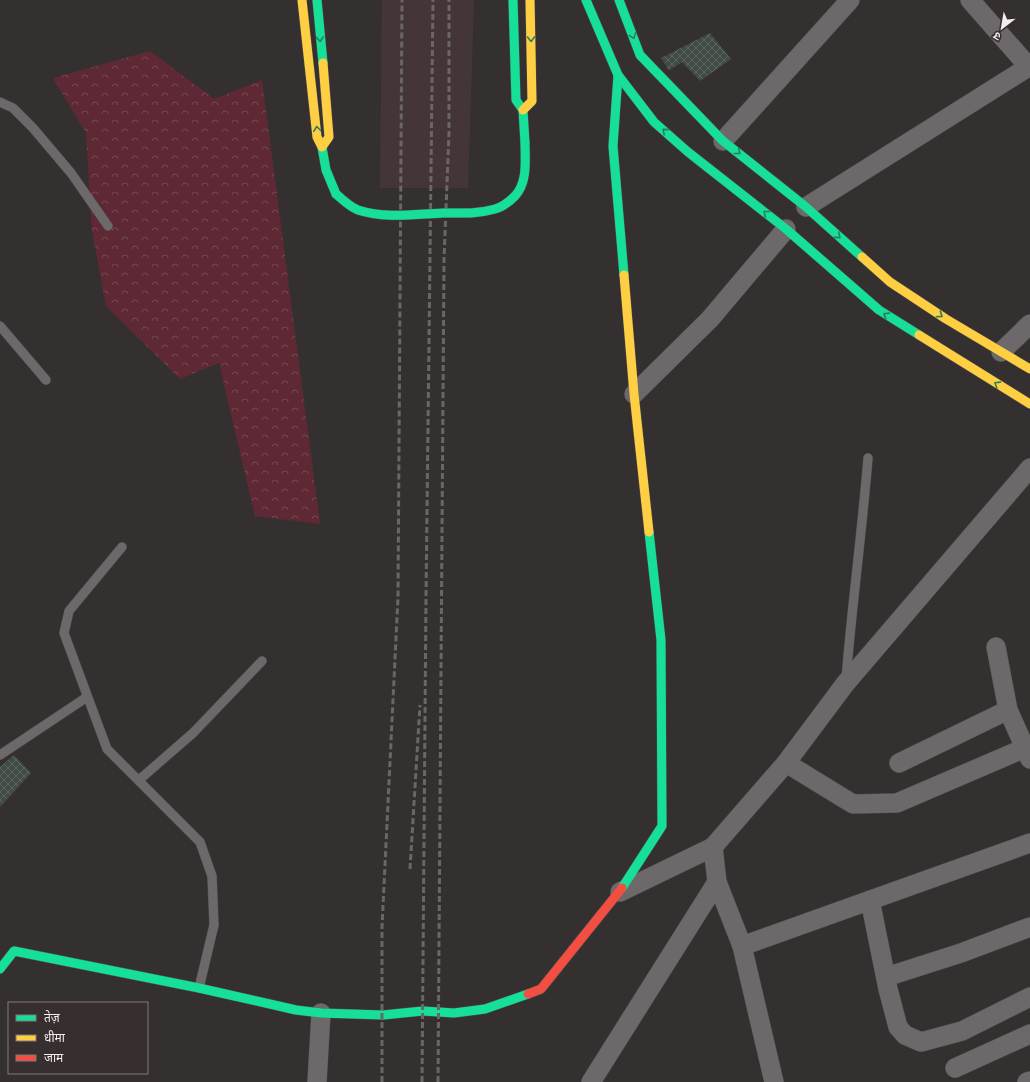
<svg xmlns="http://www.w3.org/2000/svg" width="1030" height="1082" viewBox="0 0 1030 1082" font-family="Rubik,'Noto Sans Devanagari',sans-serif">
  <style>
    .built { fill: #443638 }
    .forest { fill: url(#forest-crowns) }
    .building { fill: url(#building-cross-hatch) }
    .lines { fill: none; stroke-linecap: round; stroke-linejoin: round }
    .lane-casing { stroke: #504b4c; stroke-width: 10 }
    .street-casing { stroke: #504b4c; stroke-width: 20 }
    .fast-casing { stroke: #504b4c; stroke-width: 10 }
    .slow-casing { stroke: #504b4c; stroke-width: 10 }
    .jam-casing { stroke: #504b4c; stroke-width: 10 }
    .lane { stroke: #6d696a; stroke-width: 9 }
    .street { stroke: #6d696a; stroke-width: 19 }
    .fast { stroke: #16e098; stroke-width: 9 }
    .slow { stroke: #ffcf43; stroke-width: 9 }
    .jam { stroke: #f24e42; stroke-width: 9 }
    .rail { stroke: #6b6666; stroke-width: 3; stroke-dasharray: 6 3; stroke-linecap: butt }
    .fast-bridge-casing { stroke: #504b4c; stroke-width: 10; stroke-linecap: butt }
    .fast-bridge { stroke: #16e098; stroke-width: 9 }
    .oneway { stroke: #287e5e }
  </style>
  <defs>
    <pattern id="forest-crowns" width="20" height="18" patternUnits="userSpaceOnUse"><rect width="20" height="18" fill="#5e2935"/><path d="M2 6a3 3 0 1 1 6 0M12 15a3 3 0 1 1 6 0" fill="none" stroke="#764853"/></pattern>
    <pattern id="building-cross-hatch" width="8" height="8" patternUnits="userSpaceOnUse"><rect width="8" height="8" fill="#414b45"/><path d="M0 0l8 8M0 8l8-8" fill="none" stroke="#5d6560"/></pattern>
  </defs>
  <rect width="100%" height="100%" fill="#353030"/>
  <path class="built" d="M382,0h92l-6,188h-88z"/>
  <path class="forest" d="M150,51l64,48 48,-19 58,444 -65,-8 -36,-153 -39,16 -74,-73 -14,-75 -6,-98 -33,-55z"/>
  <g class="building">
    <path d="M710,33l21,26 -31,22 -18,-19 -13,8 -8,-12z"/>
    <path d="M14,755l17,18 -31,34v-40z"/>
  </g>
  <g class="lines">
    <defs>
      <g id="lane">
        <path d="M0,102l13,6 20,20 38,45 37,53"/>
        <path d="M0,326l46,54"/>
        <path d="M122,547l-53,64 -5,22 43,116 93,93 12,34 2,49 -15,63"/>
        <path d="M846,679c6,-74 16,-147 22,-221"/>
        <path d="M0,755l87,-58"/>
        <path d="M139,780l54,-47 69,-72"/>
      </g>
      <g id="street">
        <path d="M970,0l59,67"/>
        <path d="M723,141l127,-141"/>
        <path d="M806,207l224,-141"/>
        <path d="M1001,352l29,-28"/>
        <path d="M634,394l76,-75 76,-90"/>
        <path d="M996,647l12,63 22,49"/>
        <path d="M786,763l67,41 44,-1 128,-55"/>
        <path d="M899,763l109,-53"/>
        <path d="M620,892l93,-45"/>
        <path d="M870,900l18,89 10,38 7,8 16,7 41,-11 68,-34"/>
        <path d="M742,946l288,-103"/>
        <path d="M886,977l75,-24 69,-26"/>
        <path d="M955,1068l75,-34"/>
        <path d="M317,1082l4,-69"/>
        <path d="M591,1082l126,-200"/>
        <path d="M774,1082l-32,-136 -25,-64 -4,-35 73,-84 59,-79 185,-216"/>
        <path d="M1027,1082l3,-1"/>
      </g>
      <g id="fast">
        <path d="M317,0l6,63"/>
        <path d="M513,0l3,100 7,10 2,33"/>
        <path d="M586,0l32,75 36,47 34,30 98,77 93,81 40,25"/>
        <path d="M619,0l21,55 83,86 83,66 56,50"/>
        <path d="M618,75l-5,71 11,129"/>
        <path d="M322,147l4,23 10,24"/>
        <path d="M622,888l40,-62 -1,-186 -12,-108"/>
        <path d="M0,969l14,-18 185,37 97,22 25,3 62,2 40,-4 31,2 31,-4 43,-15"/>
      </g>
      <g id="slow">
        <path d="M302,0l15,137 5,10 7,-10 -6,-74"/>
        <path d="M523,110l9,-9 -2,-101"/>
        <path d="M862,257l28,25 56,37 84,50"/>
        <path d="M624,275l10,119 15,138"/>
        <path d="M919,335l111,69"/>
      </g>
      <path id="jam" d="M528,994l13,-5 81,-101"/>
    </defs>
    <use href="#lane" class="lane-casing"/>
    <use href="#street" class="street-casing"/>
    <use href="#fast" class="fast-casing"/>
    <use href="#slow" class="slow-casing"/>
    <use href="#jam" class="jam-casing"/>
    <use href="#lane" class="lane"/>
    <use href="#street" class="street"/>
    <use href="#fast" class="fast"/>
    <use href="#slow" class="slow"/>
    <use href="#jam" class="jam"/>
    <g class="rail">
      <path d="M410,869l10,-164"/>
      <path d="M382,1082v-155l16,-330 4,-597"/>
      <path d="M422,1082l4,-484 7,-598"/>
      <path d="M438,1082l6,-823 5,-126v-133"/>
    </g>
    <defs>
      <path id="fast-bridge" d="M336,194c7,6 14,13 22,16 27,9 58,4 85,3 18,0 35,1 52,-4 8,-2 15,-8 20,-13 13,-14 10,-36 10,-53"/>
    </defs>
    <use href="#fast-bridge" class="fast-bridge-casing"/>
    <use href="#fast-bridge" class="fast-bridge"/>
  </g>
  <defs><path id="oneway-chevron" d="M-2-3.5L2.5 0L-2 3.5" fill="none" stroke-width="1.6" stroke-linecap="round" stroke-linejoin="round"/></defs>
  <g class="oneway">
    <use href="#oneway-chevron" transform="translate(633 36) rotate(69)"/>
    <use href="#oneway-chevron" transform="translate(320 39) rotate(87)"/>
    <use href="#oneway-chevron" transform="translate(531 39) rotate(89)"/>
    <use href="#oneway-chevron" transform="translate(317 129) rotate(-97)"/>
    <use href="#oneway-chevron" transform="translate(665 131) rotate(-139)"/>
    <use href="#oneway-chevron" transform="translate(738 152) rotate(39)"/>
    <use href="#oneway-chevron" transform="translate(766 213) rotate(-142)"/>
    <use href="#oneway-chevron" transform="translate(838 236) rotate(41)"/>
    <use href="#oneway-chevron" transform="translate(886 315) rotate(-148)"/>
    <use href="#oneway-chevron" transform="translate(940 315) rotate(34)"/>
    <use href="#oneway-chevron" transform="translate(997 384) rotate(-148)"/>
  </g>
  <rect x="8" y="1002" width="140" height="72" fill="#372e2f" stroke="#827a7b"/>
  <rect x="16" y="1015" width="20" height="6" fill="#16e098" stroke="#827a7b"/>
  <text x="44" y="1022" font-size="12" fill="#f3edee">तेज़</text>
  <rect x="16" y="1035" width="20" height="6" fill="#ffcf43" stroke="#827a7b"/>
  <text x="44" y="1042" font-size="12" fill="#f3edee">धीमा</text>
  <rect x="16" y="1055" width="20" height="6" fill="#f24e42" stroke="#827a7b"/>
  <text x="44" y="1062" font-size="12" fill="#f3edee">जाम</text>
  <g transform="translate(1002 28) rotate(211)" stroke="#372e2f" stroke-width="3" paint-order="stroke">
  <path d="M0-3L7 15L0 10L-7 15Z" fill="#f3edee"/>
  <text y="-6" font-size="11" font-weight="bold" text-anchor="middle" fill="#f3edee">उ</text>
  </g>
</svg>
